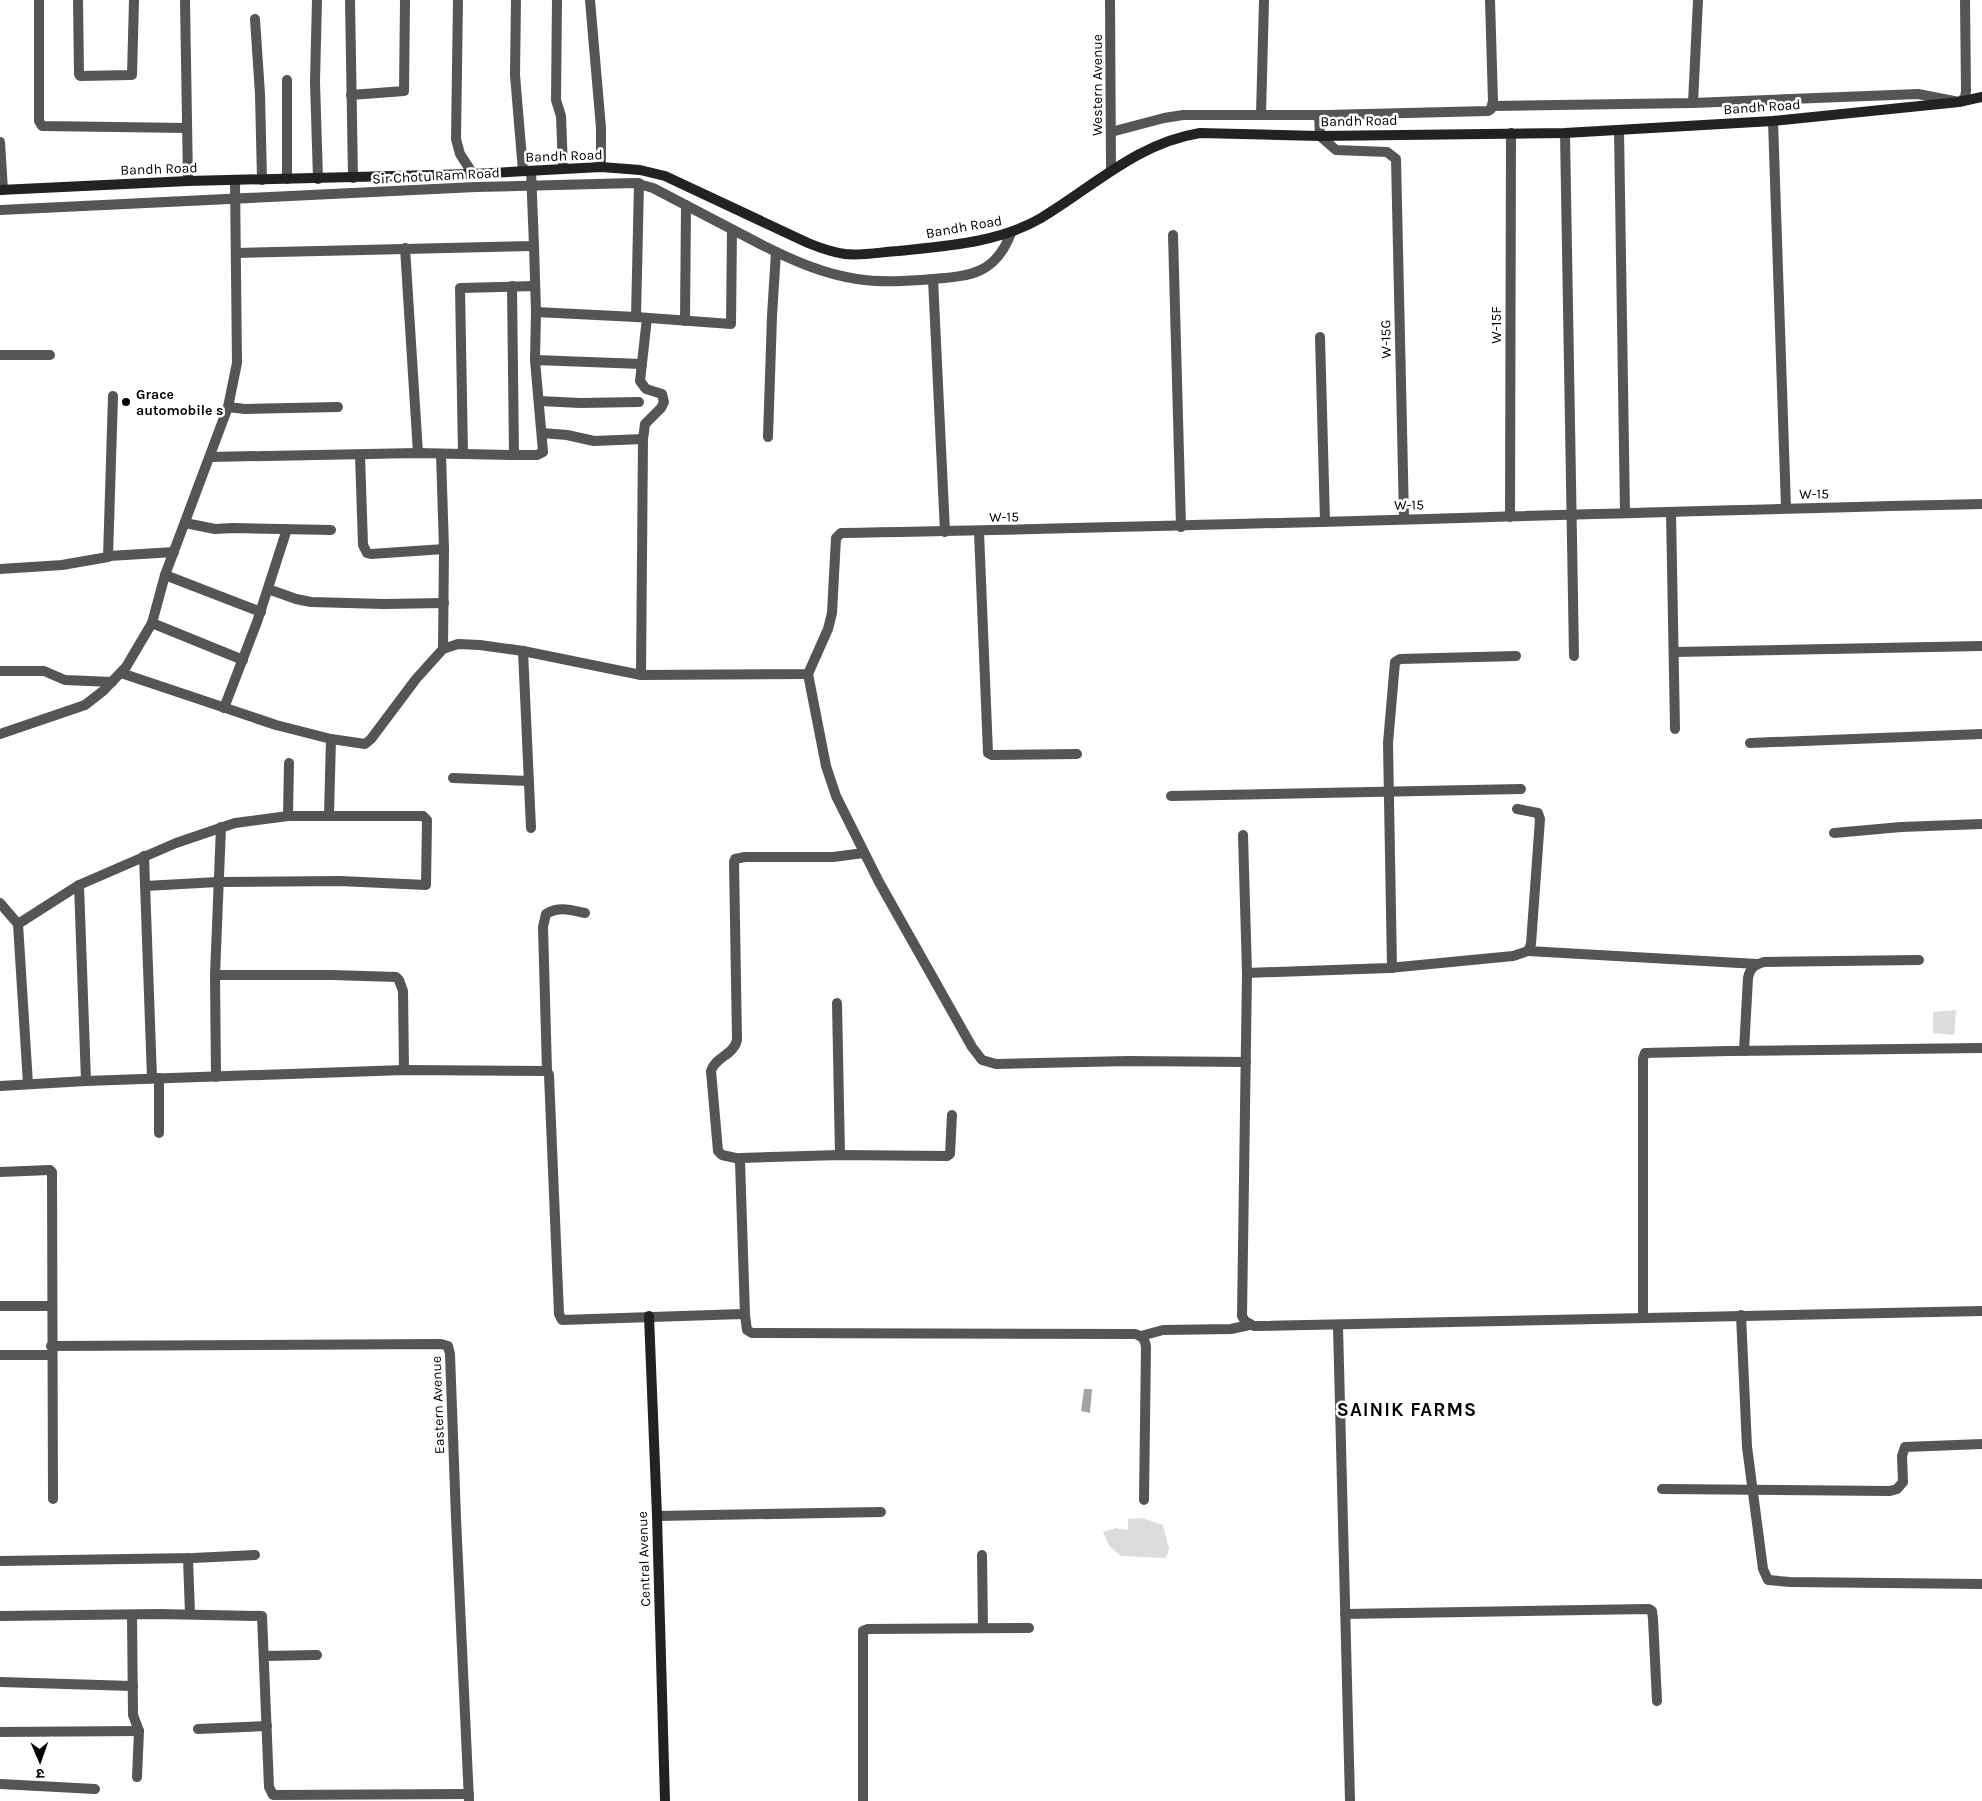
<svg xmlns="http://www.w3.org/2000/svg" width="1982" height="1801" viewBox="0 0 1982 1801" font-family="Karla,'Noto Sans Devanagari',sans-serif">
  <style>
    .green { fill: #dcdcdc }
    .water { fill: #a3a3a3 }
    .lines { fill: none; stroke-linecap: round; stroke-linejoin: round }
    .street { stroke: #555; stroke-width: 10 }
    .secondary { stroke: #222; stroke-width: 10 }
    .poi-dot { fill: #000; stroke: #fff; stroke-width: 2 }
    .labels { text-anchor: middle; dominant-baseline: central; stroke-width: 5; stroke-linejoin: round; paint-order: stroke }
    .street-label { font-size: 14px; fill: #000; stroke: #fff }
    .poi-label { font-size: 14px; font-weight: bold; fill: #000; stroke: #fff; text-anchor: start }
    .district-label { font-size: 19px; font-weight: bold; letter-spacing: 1px; fill: #000; stroke: #fff }
  </style>
  <rect width="100%" height="100%" fill="#fff"/>
  <g class="green">
    <path d="M1956,1010l-2,25 -21,-2v-21z"/>
    <path d="M1142,1518l21,7 6,24 -3,9 -45,-2 -12,-10 -6,-14 13,-4 12,2v-11z"/>
  </g>
  <path class="water" d="M1084,1389h8l-2,24 -9,-2z"/>
  <g class="lines">
    <g class="street">
      <path d="M39,0v121l3,5 145,2"/>
      <path d="M78,0l1,74 1,2 52,-1 2,-75"/>
      <path d="M185,0l3,181"/>
      <path d="M317,0l-2,82 3,97"/>
      <path d="M350,0l3,178"/>
      <path d="M458,0l-2,139 4,15 13,20"/>
      <path d="M516,0l-1,75 8,96"/>
      <path d="M557,0l-1,100 5,16 2,52"/>
      <path d="M590,0l11,128v39"/>
      <path d="M1110,0l1,170"/>
      <path d="M255,19l5,75 2,86"/>
      <path d="M287,80v99"/>
      <path d="M351,95l53,-4 1,-91"/>
      <path d="M1693,103l5,-103"/>
      <path d="M1492,106l201,-3 225,-9 41,8 6,-4 1,-7 -1,-91"/>
      <path d="M1261,115l3,-115"/>
      <path d="M1319,115l1,21 16,14 51,2 9,7 8,359"/>
      <path d="M1773,121l13,387"/>
      <path d="M1619,130l6,383"/>
      <path d="M1111,132l53,-14 19,-3h143l162,-4 3,-2 2,-8 -3,-101"/>
      <path d="M1565,133l9,523"/>
      <path d="M0,142l3,48"/>
      <path d="M0,210l476,-23 159,-4 18,5c37,19 74,39 111,58 30,15 60,28 93,33 25,4 51,2 76,0 39,-3 63,-6 78,-46"/>
      <path d="M1173,235l8,292"/>
      <path d="M405,248l13,205"/>
      <path d="M237,253l297,-7 -3,-75"/>
      <path d="M933,279l12,253"/>
      <path d="M512,286l2,169"/>
      <path d="M536,312l100,5 95,7 1,-94"/>
      <path d="M636,317l3,-134"/>
      <path d="M685,321l1,-116"/>
      <path d="M1320,337l5,184"/>
      <path d="M0,355h50"/>
      <path d="M535,360l107,4"/>
      <path d="M540,401l40,2 59,-1"/>
      <path d="M228,407l17,2 93,-2"/>
      <path d="M542,433l25,2 27,6 49,-2"/>
      <path d="M768,437l4,-121 4,-64"/>
      <path d="M441,454l3,95 -1,100"/>
      <path d="M463,454l-3,-166 74,-2"/>
      <path d="M360,455l3,90 4,8 4,1 73,-5"/>
      <path d="M210,457l208,-4 96,2h23l6,-3 -8,-92 1,-48 -2,-66"/>
      <path d="M1671,512l4,217"/>
      <path d="M1510,517l1,-384"/>
      <path d="M185,523l30,6 18,-1 98,2"/>
      <path d="M979,532l9,221 4,2 85,-1"/>
      <path d="M109,556l65,-4"/>
      <path d="M0,569l62,-4 46,-8 5,-161"/>
      <path d="M165,575l96,37"/>
      <path d="M268,589l28,10 15,3 73,2 60,-1"/>
      <path d="M152,623l91,37"/>
      <path d="M523,651l8,177"/>
      <path d="M1675,652l307,-6"/>
      <path d="M0,671h44l21,9 47,2"/>
      <path d="M121,673l155,52 55,14 34,5 6,-5 45,-60 27,-30 15,-5 22,1 43,6 118,24 167,-1 20,-45 4,-16 4,-75 5,-5c381,-6 761,-21 1141,-29"/>
      <path d="M808,674l18,92 10,30 43,86 93,165 10,13 14,4 133,-3 117,1"/>
      <path d="M641,675l2,-236 2,-15 16,-16 3,-6 -2,-8 -16,-5 -6,-8 7,-63"/>
      <path d="M224,708l33,-86 30,-93"/>
      <path d="M0,734l85,-29 18,-14 23,-24 26,-44 13,-48 63,-168 9,-44 -2,-182"/>
      <path d="M1750,743l232,-9"/>
      <path d="M453,778l76,3"/>
      <path d="M1171,796l350,-7"/>
      <path d="M329,815l2,-76"/>
      <path d="M288,816l1,-53"/>
      <path d="M1834,833l67,-6 81,-3"/>
      <path d="M1243,835l4,138 -5,343 3,5 9,5 728,-15"/>
      <path d="M144,856l8,222"/>
      <path d="M79,885l7,196"/>
      <path d="M0,903l18,21 10,160"/>
      <path d="M585,913c-14,-3 -26,-7 -39,1l-3,13 4,144 2,4 10,239 3,6 180,-6 3,1 2,15 5,3 383,1c7,2 10,5 11,13l-2,153"/>
      <path d="M18,924l61,-39 97,-42 59,-20 53,-7h135l4,4 -1,65 -86,-4 -122,1 -73,4"/>
      <path d="M1528,951l229,13"/>
      <path d="M1392,968l-4,-225 7,-81 5,-3 116,-3"/>
      <path d="M1247,973l142,-5 124,-12 15,-5 3,-7 9,-125 -2,-6 -21,-4"/>
      <path d="M215,975h117l64,2 3,3 4,11 1,79"/>
      <path d="M837,1003l3,152"/>
      <path d="M1744,1051l4,-73c2,-10 6,-13 16,-16l155,-2"/>
      <path d="M216,1077l-1,-102 6,-148"/>
      <path d="M159,1078v55"/>
      <path d="M0,1086l86,-5 318,-11 143,1"/>
      <path d="M740,1159l-18,-4 -4,-4 -7,-80c5,-15 22,-15 26,-31l-3,-178 1,-3 10,-2h88l31,-4"/>
      <path d="M0,1172l50,-2 2,2 1,327"/>
      <path d="M0,1306h51"/>
      <path d="M745,1315l-5,-154 1,-3 99,-3 107,1 3,-2 2,-39"/>
      <path d="M1741,1315l6,132 16,122 5,11 22,2 192,2"/>
      <path d="M1643,1317v-258l2,-6 84,-2 253,-3"/>
      <path d="M1338,1326l12,475"/>
      <path d="M1141,1336l22,-6 68,-1 18,-4"/>
      <path d="M51,1346l390,-2 7,2 2,8 6,164 13,283"/>
      <path d="M0,1355h51"/>
      <path d="M1662,1489l228,2 7,-2 6,-7 -1,-26 3,-9 77,-3"/>
      <path d="M657,1516l224,-4"/>
      <path d="M982,1555l1,73"/>
      <path d="M188,1558l2,56"/>
      <path d="M0,1561l193,-3 62,-3"/>
      <path d="M1345,1614l304,-5 3,2 1,8 4,82"/>
      <path d="M132,1615l1,100 6,16 -2,46"/>
      <path d="M0,1616l158,-2 104,2 7,171 4,8 196,-1"/>
      <path d="M264,1656l53,-1"/>
      <path d="M0,1682l133,4"/>
      <path d="M198,1729l69,-3"/>
      <path d="M0,1732l139,-1"/>
      <path d="M0,1784l95,5"/>
      <path d="M863,1801v-170l5,-2 161,-1"/>
    </g>
    <g class="secondary">
      <path d="M0,190l188,-9 285,-7 128,-7 39,3 25,6 143,67c12,5 24,9 37,11 17,2 36,-2 53,-3 47,-5 101,-8 143,-33 52,-31 96,-75 159,-85l120,3 245,-3 208,-12 186,-19 23,-5"/>
      <path d="M649,1316l8,200 8,285"/>
    </g>
  </g>
  <circle class="poi-dot" cx="126" cy="402" r="5"/>
  <g class="labels">
    <g class="street-label">
      <text transform="translate(1097 85) rotate(-90)">Western Avenue</text>
      <text transform="translate(1762 107) rotate(-4)">Bandh Road</text>
      <text transform="translate(1359 121) rotate(-1)">Bandh Road</text>
      <text transform="translate(564 156) rotate(-2)">Bandh Road</text>
      <text transform="translate(159 169) rotate(-2)">Bandh Road</text>
      <text transform="translate(436 176) rotate(-3)">Sir Chotu Ram Road</text>
      <text transform="translate(964 227) rotate(-10)">Bandh Road</text>
      <text transform="translate(1496 325) rotate(-90)">W-15F</text>
      <text transform="translate(1386 339) rotate(-91)">W-15G</text>
      <text transform="translate(1814 494) rotate(-1)">W-15</text>
      <text transform="translate(1409 505) rotate(-1)">W-15</text>
      <text transform="translate(1004 517) rotate(-1)">W-15</text>
      <text transform="translate(438 1405) rotate(-92)">Eastern Avenue</text>
      <text transform="translate(644 1559) rotate(-92)">Central Avenue</text>
    </g>
    <g class="poi-label">
      <text x="136" y="394">Grace<tspan x="136" dy="16">automobile s</tspan></text>
    </g>
    <g class="district-label">
      <text x="1407" y="1410">SAINIK FARMS</text>
    </g>
  </g>
  <g transform="translate(40 1761) rotate(178)" stroke="#ffffff" stroke-width="4" paint-order="stroke">
  <path d="M0-4L9 19L0 12L-9 19Z" fill="#000000"/>
  <text y="-8" font-size="14" font-weight="bold" text-anchor="middle" fill="#000000">उ</text>
  </g>
</svg>
